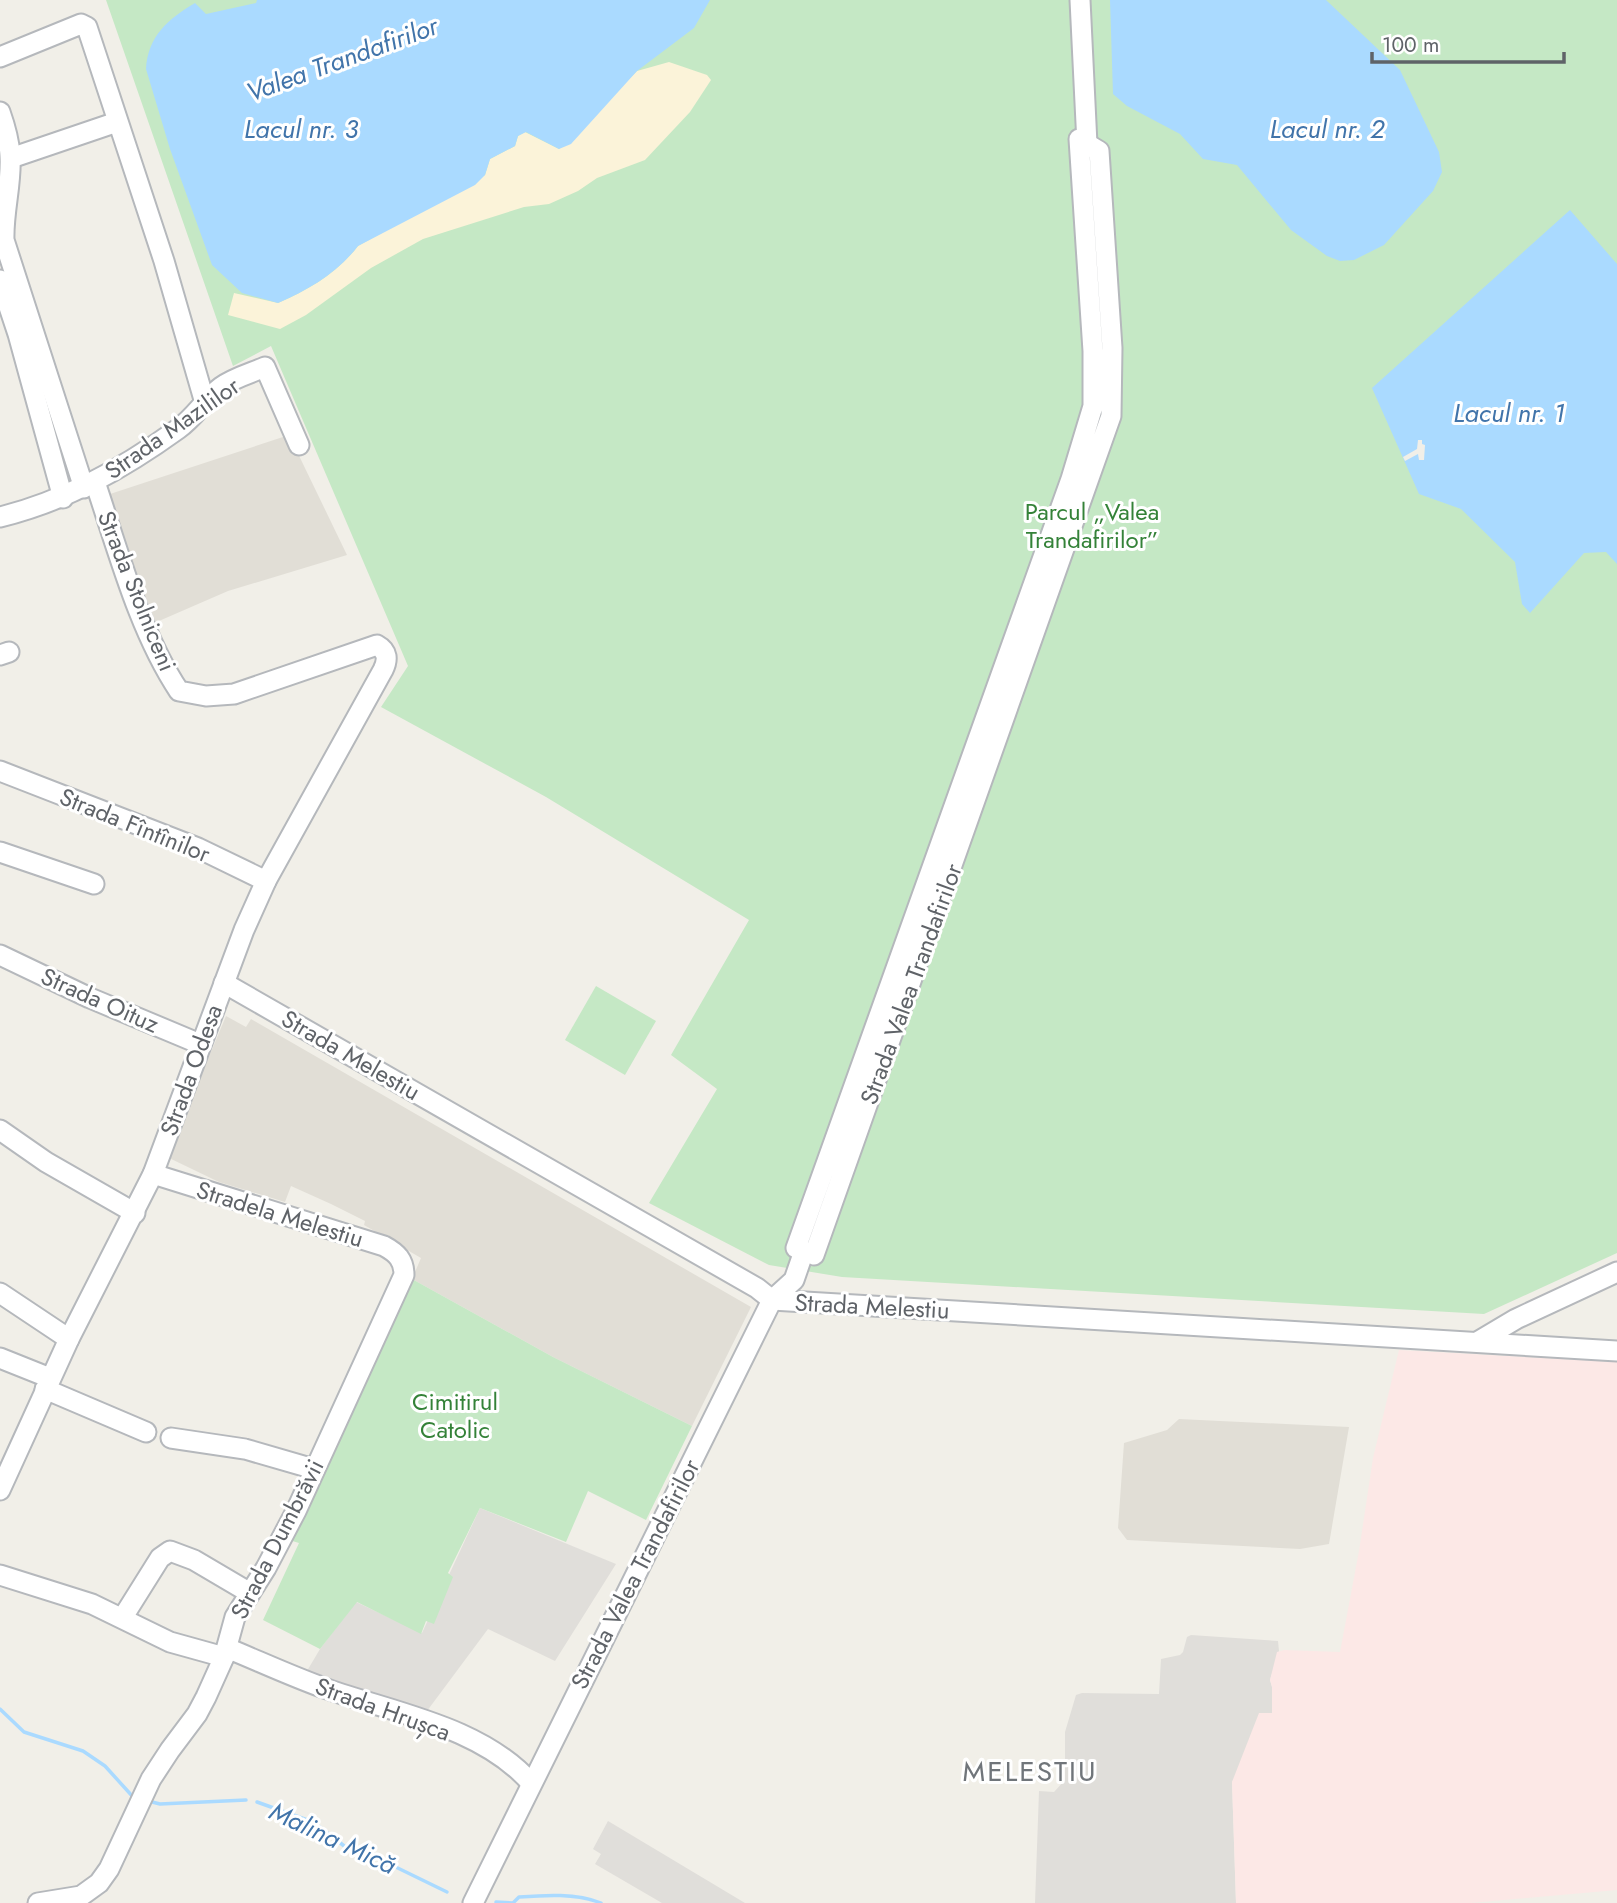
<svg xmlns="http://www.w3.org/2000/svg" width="1617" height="1903" viewBox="0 0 1617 1903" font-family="Jost,sans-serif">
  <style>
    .industrial { fill: #e0deda }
    .education { fill: #e1ded6 }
    .medical { fill: #fce8e6 }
    .green { fill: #c5e8c5 }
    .sand { fill: #fbf3d9 }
    .water { fill: #aadaff }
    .pier { fill: #f1efe8 }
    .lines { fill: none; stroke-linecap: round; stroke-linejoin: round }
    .stream { stroke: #aadaff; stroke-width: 3.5 }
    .minor-casing { stroke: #b5b8bc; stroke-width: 23 }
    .minor { stroke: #fff; stroke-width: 19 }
    .labels { text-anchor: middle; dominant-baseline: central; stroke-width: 6; stroke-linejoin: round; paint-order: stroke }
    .street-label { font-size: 24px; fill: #5f6368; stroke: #fff }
    .park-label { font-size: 24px; fill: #348238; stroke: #fff }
    .water-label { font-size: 26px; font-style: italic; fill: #4174aa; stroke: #fff }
    .quarter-label { font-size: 28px; letter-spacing: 2px; fill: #70757a; stroke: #fff }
  </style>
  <rect width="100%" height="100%" fill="#f1efe8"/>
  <g class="industrial">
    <path d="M480,1508l136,56 -61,97 -67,-32 -61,82 -106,-33 -14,-7 13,-22 36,-47 66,31z"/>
    <path d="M1191,1635l87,6 1,10 -9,29 2,7v27l-40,68 4,121h-201l4,-112 15,1 11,-12v-48l11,-37 6,-2 77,1 2,-35 19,-4 3,-3 4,-15z"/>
    <path d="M608,1821l137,82h-83l-67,-39 6,-10 -8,-5z"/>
  </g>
  <g class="education">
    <path d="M289,435l58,120 -119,36 -76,33 -45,-129z"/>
    <path d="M226,1016l20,11 5,-8 500,288 -59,119 -139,-69 -141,-78 9,-21 -57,-33 1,-4 -34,-17 -40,-18 -6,16 -66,-20 -52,-25z"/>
    <path d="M1179,1419l170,8 -20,117 -29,5 -173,-9 -9,-12 6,-85 43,-13z"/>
  </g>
  <path class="medical" d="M1399,1350l218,12v528l-146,13h-235l-4,-121 27,-69h13v-26l-2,-7 7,-28 7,-2 56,2 19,-101 14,-93z"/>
  <g class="green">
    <path d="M106,0h1511v1253l-133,61 -642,-37 -73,-12 -120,-62 68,-114 -46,-34 78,-135 -203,-123 -165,-90 27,-41 -137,-320 -38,20z"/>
    <path d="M596,986l60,35 -31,54 -60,-35z"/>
    <path d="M412,1279l141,78 139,69 -46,94 -58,-29 -22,51 -86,-34 -32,65 5,4 -19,47 -8,-3 -5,13 -64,-32 -37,47 -57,-29 36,-77 -10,-3z"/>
  </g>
  <path class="sand" d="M669,62l38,13 4,5 -21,32 -45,48 -48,18 -19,13 -29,13 -25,3 -101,32 -52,29 -65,47 -26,14 -52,-14 6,-22 44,10c32,-14 59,-30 80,-57l127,-71 5,-16 25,-13 3,-10 7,-4 34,17 78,-78z"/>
  <g class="water">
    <path d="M257,0h453l-16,28 -57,43 -66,73 -12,5 -33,-17 -8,4 -3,10 -25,13 -5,16 -10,10 -117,61c-21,27 -48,43 -80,57l-36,-10 -30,-28 -42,-116 -24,-80c2,-33 22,-50 49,-66l11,11 50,-11z"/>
    <path d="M1110,0h216l74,70 39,82 3,20 -9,19 -49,54 -30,15 -14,1 -13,-5 -36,-26 -54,-65 -34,-6 -23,-25 -53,-28 -14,-12z"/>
    <path d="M1570,210l47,54v300l-11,-12 -22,1 -54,60 -8,-9 -7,-42 -54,-53 -42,-15 -47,-106z"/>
  </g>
  <path class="pier" d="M1418,440h4v4l3,1 -1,15h-5l-1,-6 -13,7 -2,-4 14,-8z"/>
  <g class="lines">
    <g class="stream">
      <path d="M0,1709l24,23 59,19 22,15 29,32"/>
      <path d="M152,1802l8,2 86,-4"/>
      <path d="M257,1802l56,20 39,30 19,3 76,37"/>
      <path d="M496,1902l17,1 6,-6c26,-2 57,-4 82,6"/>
    </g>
    <defs>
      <g id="minor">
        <path d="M1080,0l7,144"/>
        <path d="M0,57l81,-33 6,3 77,234 41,142"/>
        <path d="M0,112c5,14 9,28 10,43 2,28 -7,56 -6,85l80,248"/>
        <path d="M1079,139l20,12 13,197 -1,68 -297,839 -18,-7 275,-769 22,-73v-55z"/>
        <path d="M11,158l106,-36"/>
        <path d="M0,280l18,54 45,164"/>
        <path d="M0,517c66,-16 124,-49 178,-88 17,-12 27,-30 43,-42 12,-9 30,-14 44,-20l34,78"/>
        <path d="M0,655l9,-3"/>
        <path d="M0,771l198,77 68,33"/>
        <path d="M0,852l94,32"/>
        <path d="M0,955l90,43 110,46"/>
        <path d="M224,983l533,305 15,12 845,51"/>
        <path d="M0,1130l46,32 89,51"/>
        <path d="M0,1293l69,46"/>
        <path d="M1479,1341l37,-22 101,-47"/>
        <path d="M0,1358l50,20"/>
        <path d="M45,1389l101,43"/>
        <path d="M171,1438l74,11 69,20"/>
        <path d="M0,1490l69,-151 84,-165 91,-244 22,-49 117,-211c5,-10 5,-19 -6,-25l-143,49 -28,2 -27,-5c-40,-60 -61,-141 -84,-209"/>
        <path d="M0,1575l92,29 78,38 54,15"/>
        <path d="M123,1617l37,-59 10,-7 24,9 56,33"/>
        <path d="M227,1648c34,14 66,29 100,41 68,24 155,38 204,94"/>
        <path d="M38,1903l43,-7 18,-13 10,-14 42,-90 19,-29 27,-36 9,-17 18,-40 11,-40 31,-49 30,-57 108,-236c0,-15 -7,-22 -20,-29l-231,-72"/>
        <path d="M473,1903l299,-603 22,-20 10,-29"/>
      </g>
    </defs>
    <use href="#minor" class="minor-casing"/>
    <use href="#minor" class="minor"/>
  </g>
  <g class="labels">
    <g class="street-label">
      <text transform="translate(172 428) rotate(-35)">Strada Mazililor</text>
      <text transform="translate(137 591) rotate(68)">Strada Stolniceni</text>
      <text transform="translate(135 825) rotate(22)">Strada Fîntînilor</text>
      <text transform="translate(911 984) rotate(-70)">Strada Valea Trandafirilor</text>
      <text transform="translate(100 1000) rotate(24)">Strada Oituz</text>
      <text transform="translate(351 1055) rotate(30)">Strada Melestiu</text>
      <text transform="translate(191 1070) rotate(-70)">Strada Odesa</text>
      <text transform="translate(280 1214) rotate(17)">Stradela Melestiu</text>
      <text transform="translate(872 1306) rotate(3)">Strada Melestiu</text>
      <text transform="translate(277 1539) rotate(-63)">Strada Dumbrăvii</text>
      <text transform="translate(635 1574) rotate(-63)">Strada Valea Trandafirilor</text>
      <text transform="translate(383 1709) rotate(20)">Strada Hrușca</text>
    </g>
    <g class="park-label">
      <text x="1092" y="511">Parcul „Valea<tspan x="1092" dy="28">Trandafirilor”</tspan></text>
      <text x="455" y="1401">Cimitirul<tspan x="455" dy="28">Catolic</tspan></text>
    </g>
    <g class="water-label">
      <text transform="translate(342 59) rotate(-20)">Valea Trandafirilor</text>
      <text x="301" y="129">Lacul nr. 3</text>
      <text x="1327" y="129">Lacul nr. 2</text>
      <text x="1509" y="413">Lacul nr. 1</text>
      <text transform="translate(333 1838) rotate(25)">Malina Mică</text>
    </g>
    <g class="quarter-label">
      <text x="1030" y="1771">MELESTIU</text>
    </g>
  </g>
  <path d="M1372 52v10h192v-10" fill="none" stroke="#5f6368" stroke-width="3.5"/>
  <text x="1382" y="52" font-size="21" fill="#5f6368" stroke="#ffffff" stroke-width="5" paint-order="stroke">100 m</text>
</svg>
